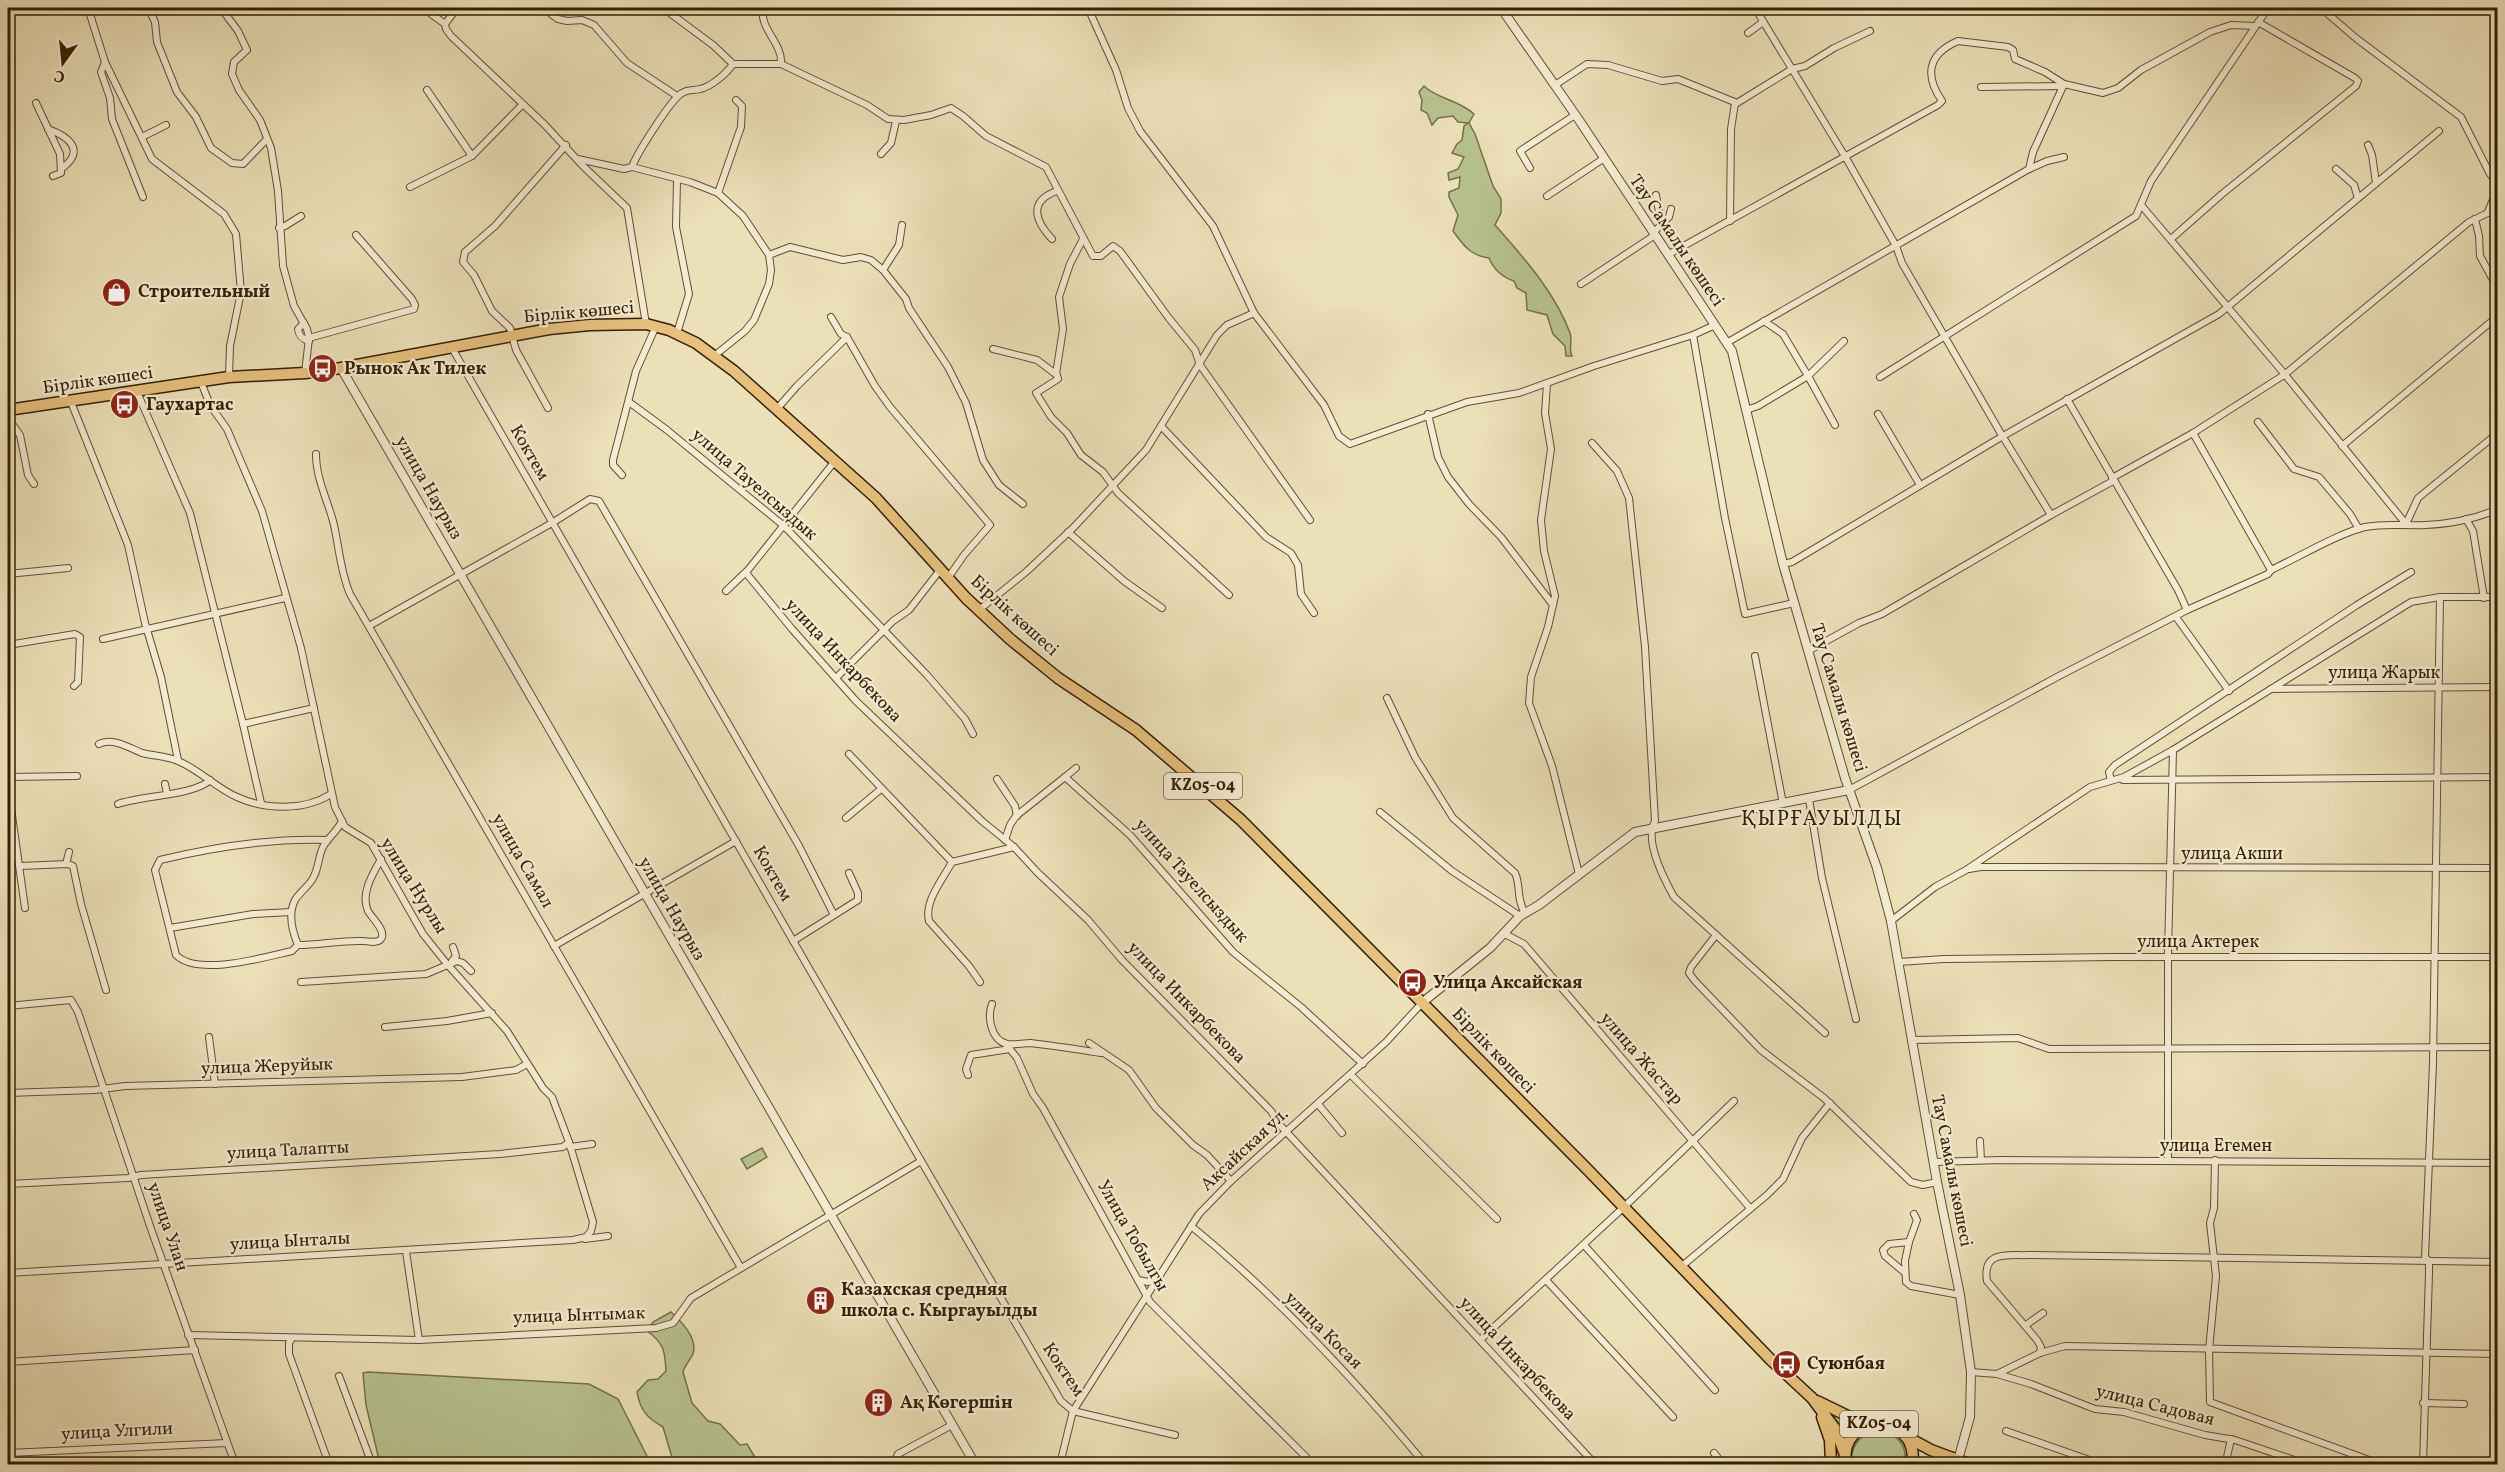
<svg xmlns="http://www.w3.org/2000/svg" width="2505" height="1472" viewBox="0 0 2505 1472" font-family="Vollkorn,serif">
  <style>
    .green { fill: #b7c290; stroke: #75704a; stroke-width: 1.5 }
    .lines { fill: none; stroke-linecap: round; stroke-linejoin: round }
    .minor-casing { stroke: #614f32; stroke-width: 8 }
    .tertiary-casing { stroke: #614f32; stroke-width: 10 }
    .primary-casing { stroke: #331f05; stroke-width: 13 }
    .minor { stroke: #f3ebd2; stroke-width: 6 }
    .tertiary { stroke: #f3ebd2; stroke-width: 8 }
    .primary { stroke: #e6c07c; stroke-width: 10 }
    .labels { text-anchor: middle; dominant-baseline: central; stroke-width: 4.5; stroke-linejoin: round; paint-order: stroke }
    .shield { fill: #f3ebd2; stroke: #6d5c42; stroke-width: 1.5 }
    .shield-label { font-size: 16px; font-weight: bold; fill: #331f05 }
    .street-label { font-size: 18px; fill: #331f05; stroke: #f3ebd2 }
    .poi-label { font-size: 18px; font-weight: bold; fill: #331f05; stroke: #f3ebd2; text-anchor: start }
    .quarter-label { font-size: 21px; letter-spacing: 1.5px; fill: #331f05; stroke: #f3ebd2 }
  </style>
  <rect width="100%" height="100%" fill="#ece0b9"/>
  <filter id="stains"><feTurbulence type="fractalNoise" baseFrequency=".00333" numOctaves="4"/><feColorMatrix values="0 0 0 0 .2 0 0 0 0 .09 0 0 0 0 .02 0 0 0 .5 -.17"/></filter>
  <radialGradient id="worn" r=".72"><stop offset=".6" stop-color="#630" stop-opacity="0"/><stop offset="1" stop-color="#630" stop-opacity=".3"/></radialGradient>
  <g class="green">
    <path d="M1424,86c13,13 35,14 50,28l-5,9 6,11 18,52 8,13v14l-6,12c28,32 60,67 75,108 3,9 -2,15 2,23h-6l-1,-10 -12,-12 -6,-19 -20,-5 -1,-17 -9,-5 -3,-7c-12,-4 -20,-11 -25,-23 -18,-2 -26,-13 -36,-27l5,-16 -9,-18v-5l10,-4 1,-11 -11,3 -1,-7 10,-4 6,-12 -12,-4 5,-9 5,-4 2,-14 4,-3 -10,-1 -5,-6 -15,2 -6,7 -5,-12 -6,-3 1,-10 -3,-8z"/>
    <path d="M762,1148l5,9 -20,12 -6,-10z"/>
    <path d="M671,1312c10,9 27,27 22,42 -3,6 -8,11 -10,18l9,31 16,18 12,3 20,21 7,-1 12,20h-85l-11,-37c-16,-9 -23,-17 -26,-35l11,-12 10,-1 8,-8c-1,-20 -2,-28 -19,-40l6,-9z"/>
    <path d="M368,1372l221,12 29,15 33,65h-271l-14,-59 -3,-32z"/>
    <path d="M1830,1413l26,11 -6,4 -5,10 -5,-13z"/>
    <path d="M1873,1431c21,-1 35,12 32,33h-53c-2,-16 6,-27 21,-33z"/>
  </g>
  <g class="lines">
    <defs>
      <g id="minor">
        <path d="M88,8l17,54 47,97 72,55 12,20 5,58 -11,54 -1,31"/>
        <path d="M148,8l7,14 2,20 20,50 19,25 15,31 21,15 11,1 23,-24"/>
        <path d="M221,8l17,23 9,19 -13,12 -2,12 7,16 21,30 11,28 7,43 5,75 11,40 13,23 2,9 -4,35"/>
        <path d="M423,8l22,16 1,5 5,7 94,89 38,41 44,42 19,116"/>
        <path d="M663,8l50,37 20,19h48l86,41 21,14 16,1 27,-5 20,-7 12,8 23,20 60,31 47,89h8l12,-10 7,5 48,66 27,33 5,15 110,155"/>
        <path d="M763,8c-4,21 20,35 18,56"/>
        <path d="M1088,8l28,62 12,38 12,23 73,95 41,87 70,92 15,31 11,8 117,-42 52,-9 75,-27 99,-31 22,-10"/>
        <path d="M1755,8l91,150 50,88 6,17 98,169 51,83"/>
        <path d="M2321,8l36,31 104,78 29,57 8,10"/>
        <path d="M546,10l12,9 9,2 15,-1 12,5 33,38 50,33"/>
        <path d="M445,24l12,-16"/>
        <path d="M1748,33l15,-11"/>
        <path d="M105,62l-4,10 9,26 2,21 31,78"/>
        <path d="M1555,85l32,-21 21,1 54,16 16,-2 59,24 55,-34 13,-3 29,-18 36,-17"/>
        <path d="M1981,87l82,-1"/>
        <path d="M427,90l45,66"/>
        <path d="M36,103l24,51 1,19 -8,3"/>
        <path d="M48,129c22,8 38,22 13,40"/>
        <path d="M142,137l24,-12"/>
        <path d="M2368,145l4,10 4,28"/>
        <path d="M881,154l10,-11 5,-22"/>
        <path d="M578,159l46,10 8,-2 58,15 28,11 25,23 26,39 2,15 -2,14 -15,36 -9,11 -31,25"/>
        <path d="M632,167c4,-12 39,-68 50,-74 7,-4 11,-2 18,-4 11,-2 27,-16 33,-25"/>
        <path d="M1530,168l-10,-17 55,-36"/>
        <path d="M2029,169l4,-17 31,-68"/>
        <path d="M2336,169l18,16 4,13"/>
        <path d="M677,180l-1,47 13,67 -12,39"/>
        <path d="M410,187l62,-31 50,-51"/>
        <path d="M718,193l23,-66 1,-21 -6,-6"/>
        <path d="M1656,195l5,28"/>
        <path d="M1547,196l56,-37"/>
        <path d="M2141,205l141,166 124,153"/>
        <path d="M2488,212l10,-25"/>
        <path d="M2475,219l4,17 1,20 18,33"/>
        <path d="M1730,221l1,-92 4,-26"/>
        <path d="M279,228l6,-2 16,-10"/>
        <path d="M1653,233l16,-16 2,-8"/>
        <path d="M1052,239c-17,-18 -24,-38 5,-48"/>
        <path d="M2171,239l51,-45 134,-108 2,-5 -3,-3 -97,-56"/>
        <path d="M1669,254l269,-149 4,-4c-18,-26 -14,-47 16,-60l50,6 5,3 2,9 30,13 19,12 39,9 15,-5 23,-18 69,-38 21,-7 24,1"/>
        <path d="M769,255l21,-8 53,13 18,-3 10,3 12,10 23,29 3,9 39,59 18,36 17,57 16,25 24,19"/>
        <path d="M883,270l16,-25 3,-20"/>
        <path d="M1581,284l74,-49"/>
        <path d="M831,317l10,17 6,3"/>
        <path d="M304,323l-6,6c1,7 4,10 11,12"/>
        <path d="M1693,335l32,183 20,96 49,-11"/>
        <path d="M309,338l105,-29 1,-4 -3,-6 -56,-64"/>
        <path d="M1728,342l301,-173 18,-8 17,-4"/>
        <path d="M452,348l355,617 254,436 12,10 102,24"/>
        <path d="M993,349l44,11 20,15 1,4 -22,14 15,24 16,16 14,22 22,17 15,21 111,102"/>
        <path d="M1056,374l7,-45 -4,-32 11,-33 13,-25"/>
        <path d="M1880,377l256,-161 15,-35 117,-173"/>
        <path d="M1547,384l-2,29 6,36 -10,71 3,31 11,45 -7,31 -17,50 -2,26 23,63 27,108"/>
        <path d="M137,392l53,121 53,211 71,-16"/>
        <path d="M2067,399l111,191 9,20"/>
        <path d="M71,402l57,143 17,78 16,54 17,83"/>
        <path d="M629,402l38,28 117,96 143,149 38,44 8,15"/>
        <path d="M548,408l-32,-58 -6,-22 -18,-17 -18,-36 -11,-13 2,-10 30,-26 71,-81"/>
        <path d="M776,410l21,-24 50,-49 28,49 15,21 100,118 -26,30 -16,23"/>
        <path d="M1746,410l12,-4 50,-30 -25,-42 -19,-13"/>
        <path d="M1428,414l10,43 10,20 21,27 32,33 52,68"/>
        <path d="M1878,414l42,71"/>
        <path d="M8,418l12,17 8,40 6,9"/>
        <path d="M2258,422l36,47 25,8 31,37 9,15"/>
        <path d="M1835,425l-27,-49 36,-35"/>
        <path d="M1161,426l105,111 25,16 7,12 3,29 13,19"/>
        <path d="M2193,433l78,137"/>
        <path d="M1592,443l25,28 12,27 16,149 10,174c-11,19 9,58 19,76l151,136"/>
        <path d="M2342,446l156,-130"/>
        <path d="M316,454c0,24 11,45 17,67 6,24 7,50 17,73l391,674"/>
        <path d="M622,475l-9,-10v-5l23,-89 20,-45"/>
        <path d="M2112,478l81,-45 91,-58 185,-153 29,-14"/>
        <path d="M2466,519l7,12 11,67"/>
        <path d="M2406,524l12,-26 80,-65"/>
        <path d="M1068,532l56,49 38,27"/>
        <path d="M1783,564l9,-2 211,-126 216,-122 220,-183"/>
        <path d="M746,573l46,56 64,72 126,120 32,26 23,25 51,48 34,40 149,151 8,13 316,340"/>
        <path d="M8,574l60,-6"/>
        <path d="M726,591l22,-21 87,-109"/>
        <path d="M979,610l47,-38 47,-44 73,-78 71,-115 10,-10 27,-12"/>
        <path d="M2176,617l53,74"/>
        <path d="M369,626l183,-103 38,-24 9,2 200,345 35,69"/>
        <path d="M103,639l182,-41"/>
        <path d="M8,645l67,-11 5,3 -2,45 -4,4"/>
        <path d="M1808,651l51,-28 23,-9 169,-99 62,-34"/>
        <path d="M1755,656l28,148"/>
        <path d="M836,678l57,-57 16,-11 31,-40"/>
        <path d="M2271,689l227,-2"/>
        <path d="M1387,698l28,59 38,61 62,55c6,12 1,26 10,40"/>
        <path d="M243,724l18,79"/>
        <path d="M99,744c13,-7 31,4 43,9 12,3 25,3 36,8 22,9 38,27 59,36 28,13 68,14 94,-3"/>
        <path d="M849,754l103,108"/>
        <path d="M8,777l69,-1"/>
        <path d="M1065,777l11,-9"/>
        <path d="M997,779l18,27 2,10"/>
        <path d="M2111,780l-2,-8 6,-7 242,-160 54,-33"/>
        <path d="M2123,780l375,-3"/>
        <path d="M165,784l2,10"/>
        <path d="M8,787l17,121"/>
        <path d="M1849,790l208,-113 130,-67 81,-36 3,-4c26,-12 68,-37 94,-43 20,-4 40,-1 60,-2 24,-1 50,-6 73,-16"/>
        <path d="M1809,799l13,79 34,141"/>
        <path d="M118,804c21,-8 78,-9 92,-24"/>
        <path d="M1380,812l72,59 68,45"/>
        <path d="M846,818l35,-29"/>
        <path d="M328,840c-55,-2 -114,7 -168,20l-5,10 21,85c22,22 89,2 116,-4l6,-6c-6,-14 -10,-31 -3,-45 5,-8 14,-14 18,-22 6,-10 5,-21 10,-31 5,-10 14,-15 19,-26"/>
        <path d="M1005,840l5,-15 6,-9 49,-39 65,58 103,117 68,55 62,57"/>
        <path d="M66,864l3,-12"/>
        <path d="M20,866l48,-2 5,2 8,38 25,86"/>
        <path d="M1969,869l12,-2 517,1"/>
        <path d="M1891,921l44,-34 31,-17 124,-83 34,-10 49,-27 238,-148 29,-5h58"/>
        <path d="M170,928l83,-14 38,-2"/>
        <path d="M1505,934l19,10 226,264"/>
        <path d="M1716,935l-25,32 -2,6 6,8 66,69 63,48 87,84 12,3 14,-3"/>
        <path d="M793,941l65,-41v-7l-9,-20"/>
        <path d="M298,945c21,0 44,-5 65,-4 5,0 14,3 18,-2 6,-8 -10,-22 -13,-28 -8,-17 5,-38 13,-52"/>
        <path d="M554,946l182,-105"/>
        <path d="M452,961l4,-5 -3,-9"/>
        <path d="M1898,962l46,-3 168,-2h386"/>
        <path d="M301,982l125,-8 31,-13 6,2 8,8"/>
        <path d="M980,982l-11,-16 -40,-45c-5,-20 14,-42 23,-59l62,-15"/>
        <path d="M992,1004c-5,13 -1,36 15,40 7,1 16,-1 24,-1 23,3 47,6 70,10"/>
        <path d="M8,1006l63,-6 7,12 73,217 84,235"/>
        <path d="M385,1027l62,-6 45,-8"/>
        <path d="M209,1037l6,47"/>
        <path d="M1912,1040l106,-2 31,11 449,-2"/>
        <path d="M1089,1043l40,27 27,38 37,37 14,10 24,26"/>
        <path d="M1006,1044l11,14 16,36 10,14 107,194 163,162"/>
        <path d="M968,1075l-2,-6 5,-14 39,-6"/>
        <path d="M1351,1075l146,144"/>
        <path d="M8,1093l87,-3 30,-4 337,-9 54,-7 11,-6"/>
        <path d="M1318,1104l24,29"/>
        <path d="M1980,1141l1,19"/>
        <path d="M570,1147l22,-3"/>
        <path d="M2215,1160l-1,48 -4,15 6,53 -7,74 1,52 170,62"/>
        <path d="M2168,1161v-209l5,-202"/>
        <path d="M1934,1162l67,-2 497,3"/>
        <path d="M8,1184l120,-6 13,-3 359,-21 63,-7 6,-5"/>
        <path d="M1914,1214l3,6 -8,22 -4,19 1,21 5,4 49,9"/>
        <path d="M1191,1226c85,69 164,154 234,238"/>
        <path d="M585,1239l23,-3"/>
        <path d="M1584,1245l131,145"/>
        <path d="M406,1251l13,89"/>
        <path d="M1682,1266l85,-71 16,-16 19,-41 28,-35"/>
        <path d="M1904,1272l-19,-16 -2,-6 6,-6 20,-2"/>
        <path d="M8,1273l565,-33 13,-3 5,-6 2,-9 -24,-80 -17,-45 -9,-9 -36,-57 -60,-67 -24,-30 -52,-91 -26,-16 -10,-20 -34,-159 -39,-137 -35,-82 -17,-24 -9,-23"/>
        <path d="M1138,1280l10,2 11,-8"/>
        <path d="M1546,1280l127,137"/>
        <path d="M2026,1325l17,-12"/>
        <path d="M188,1335l231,5 237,-12 17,-5 18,-25 230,-137"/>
        <path d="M292,1338l-3,5v11l40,110"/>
        <path d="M1480,1340l144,-133 110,-106"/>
        <path d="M2040,1353l1,-6 -4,-7 -50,-59c-5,-31 20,-25 43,-26l468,7"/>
        <path d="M8,1362l187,-12"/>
        <path d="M1971,1372l26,2 43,-21 25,-7 433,8"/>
        <path d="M1997,1374l34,10 64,25 29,3 81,23 30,5 71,24"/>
        <path d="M339,1376l33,88"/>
        <path d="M2423,1403l41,1"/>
        <path d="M2006,1431l95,33"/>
        <path d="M8,1453l219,-10"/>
        <path d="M1714,1453l9,11"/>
        <path d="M2227,1457l4,-18"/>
        <path d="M1482,1462l2,2"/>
        <path d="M893,1464l5,-10 54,-29"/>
        <path d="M1060,1464l13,-53 126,-197 32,-33 155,-139 37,-40"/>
        <path d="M2423,1464l6,-191v-12l-4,-4 8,-194 7,-466"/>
        <path d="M2495,1464l3,-4"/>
      </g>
      <g id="tertiary">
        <path d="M1501,8l78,112 153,231 51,213 62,214 32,90 14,53 46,261 23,113 11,77 -1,45 -12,43"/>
        <path d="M341,368l634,1096"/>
        <path d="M1423,1002l67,-54 30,-32 19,-11 96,-73 214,-42"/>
      </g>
      <g id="primary">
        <path d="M8,410l221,-33 76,-4 36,-5 208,-39 41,-4 56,-1 23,6 27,13 38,28 142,127 90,100 44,41 48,39 78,52 105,90 348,351 182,189 41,38 24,32 9,25"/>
        <path d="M1817,1401l33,16 26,6"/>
        <path d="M1822,1417l8,23 1,24"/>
        <path d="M1905,1436l26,14 38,14"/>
        <path d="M1846,1464c-8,-54 75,-51 66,0"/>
        <path d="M1928,1464l25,-6"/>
      </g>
    </defs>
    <use href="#minor" class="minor-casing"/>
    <use href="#tertiary" class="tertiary-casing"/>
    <use href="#primary" class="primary-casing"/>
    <use href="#minor" class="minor"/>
    <use href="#tertiary" class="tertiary"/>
    <use href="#primary" class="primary"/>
  </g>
  <defs>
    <symbol id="shop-disc" viewBox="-11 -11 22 22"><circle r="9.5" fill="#8f2418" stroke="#f3ebd2"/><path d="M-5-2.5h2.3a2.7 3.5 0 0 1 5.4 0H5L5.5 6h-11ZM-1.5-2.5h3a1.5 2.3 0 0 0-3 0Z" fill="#fff"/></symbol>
    <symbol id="bus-disc" viewBox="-11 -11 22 22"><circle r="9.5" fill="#8f2418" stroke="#f3ebd2"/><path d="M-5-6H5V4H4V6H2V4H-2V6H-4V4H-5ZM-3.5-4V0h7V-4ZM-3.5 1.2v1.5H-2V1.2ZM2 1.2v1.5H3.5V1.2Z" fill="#fff"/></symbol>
    <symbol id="building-disc" viewBox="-11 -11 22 22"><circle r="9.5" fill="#8f2418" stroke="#f3ebd2"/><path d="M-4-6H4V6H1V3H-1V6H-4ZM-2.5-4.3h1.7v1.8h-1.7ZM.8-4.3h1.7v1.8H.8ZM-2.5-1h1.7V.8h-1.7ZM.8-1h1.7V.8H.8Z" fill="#fff"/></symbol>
  </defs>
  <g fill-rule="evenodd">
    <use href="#shop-disc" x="100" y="276" width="33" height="33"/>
    <use href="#bus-disc" x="306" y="352" width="33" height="33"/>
    <use href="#bus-disc" x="108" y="388" width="33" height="33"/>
    <use href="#bus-disc" x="1396" y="966" width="33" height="33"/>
    <use href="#building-disc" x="804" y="1284" width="33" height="33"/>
    <use href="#bus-disc" x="1770" y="1348" width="33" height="33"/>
    <use href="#building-disc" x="862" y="1386" width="33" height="33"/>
  </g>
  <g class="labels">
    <g class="shield">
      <rect x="1164" y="773" width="78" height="26" rx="4.5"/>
      <rect x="1840" y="1411" width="78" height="26" rx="4.5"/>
    </g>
    <g class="shield-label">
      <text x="1203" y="786">KZ05-04</text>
      <text x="1879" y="1424">KZ05-04</text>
    </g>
    <g class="street-label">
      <text transform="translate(1676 241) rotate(56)">Тау Самалы көшесі</text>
      <text transform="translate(579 313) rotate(-5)">Бірлік көшесі</text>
      <text transform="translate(98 381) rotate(-8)">Бірлік көшесі</text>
      <text transform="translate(529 453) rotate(60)">Коктем</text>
      <text transform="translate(754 485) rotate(41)">улица Тауелсыздык</text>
      <text transform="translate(428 488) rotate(60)">улица Наурыз</text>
      <text transform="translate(1014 616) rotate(42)">Бірлік көшесі</text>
      <text transform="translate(843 661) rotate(47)">улица Инкарбекова</text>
      <text x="2384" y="673">улица Жарык</text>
      <text transform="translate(1838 698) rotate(73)">Тау Самалы көшесі</text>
      <text x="2232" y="854">улица Акши</text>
      <text transform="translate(522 861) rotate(60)">улица Самал</text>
      <text transform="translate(772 874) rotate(60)">Коктем</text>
      <text transform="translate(1191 881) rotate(48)">улица Тауелсыздык</text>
      <text transform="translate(413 886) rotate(58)">улица Нурлы</text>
      <text transform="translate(671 909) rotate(60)">улица Наурыз</text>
      <text x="2198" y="942">улица Актерек</text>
      <text transform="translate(1186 1003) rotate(46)">улица Инкарбекова</text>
      <text transform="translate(1493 1051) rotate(46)">Бірлік көшесі</text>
      <text transform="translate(1641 1059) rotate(49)">улица Жастар</text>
      <text transform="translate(267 1067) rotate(-2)">улица Жеруйык</text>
      <text x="2216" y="1146">улица Егемен</text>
      <text transform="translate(1245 1150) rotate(-43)">Аксайская ул.</text>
      <text transform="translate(288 1151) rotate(-3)">улица Талапты</text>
      <text transform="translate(1951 1171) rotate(79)">Тау Самалы көшесі</text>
      <text transform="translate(167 1227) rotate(71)">улица Улан</text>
      <text transform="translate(1132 1236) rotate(60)">Улица Тобылгы</text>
      <text transform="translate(290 1242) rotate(-3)">улица Ынталы</text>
      <text transform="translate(579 1316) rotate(-2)">улица Ынтымак</text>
      <text transform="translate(1323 1331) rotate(45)">улица Косая</text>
      <text transform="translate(1517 1359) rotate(47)">улица Инкарбекова</text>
      <text transform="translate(1063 1370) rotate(56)">Коктем</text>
      <text transform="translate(2155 1406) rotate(14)">улица Садовая</text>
      <text transform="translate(117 1432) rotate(-3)">улица Улгили</text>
    </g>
    <g class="poi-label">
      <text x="138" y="292">Строительный</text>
      <text x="344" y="369">Рынок Ак Тилек</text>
      <text x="146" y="405">Гаухартас</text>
      <text x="1433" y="983">Улица Аксайская</text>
      <text x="841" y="1290">Казахская средняя<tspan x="841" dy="21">школа с. Кыргауылды</tspan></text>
      <text x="1807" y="1364">Суюнбая</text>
      <text x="900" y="1403">Ақ Көгершін</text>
    </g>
    <g class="quarter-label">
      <text x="1822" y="819">ҚЫРҒАУЫЛДЫ</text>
    </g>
  </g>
  <rect width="2505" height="1472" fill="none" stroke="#ece0b9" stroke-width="30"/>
  <rect x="9" y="9" width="2487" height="1454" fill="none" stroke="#331f05" stroke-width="3"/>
  <rect x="15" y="15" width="2475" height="1442" fill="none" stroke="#331f05" stroke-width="1.5"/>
  <g transform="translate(63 63) rotate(195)" stroke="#f3ebd2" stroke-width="4.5" paint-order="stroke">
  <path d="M0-4.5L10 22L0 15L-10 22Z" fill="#331f05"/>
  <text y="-9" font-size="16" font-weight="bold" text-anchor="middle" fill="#331f05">С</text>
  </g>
  <rect width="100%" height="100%" filter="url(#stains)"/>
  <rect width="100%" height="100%" fill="url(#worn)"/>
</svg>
